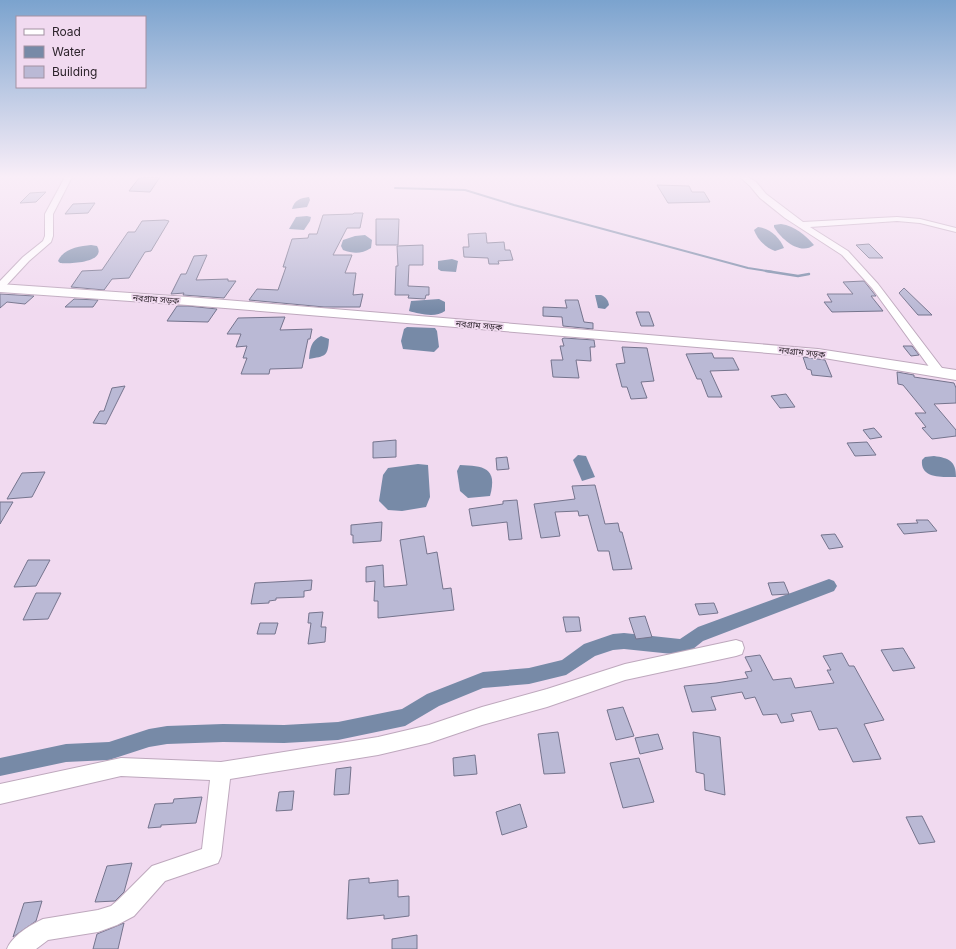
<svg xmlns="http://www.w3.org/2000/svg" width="956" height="949" viewBox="0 0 956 949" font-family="Inter,'Noto Sans Bengali',sans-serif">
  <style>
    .water { fill: #778aa7 }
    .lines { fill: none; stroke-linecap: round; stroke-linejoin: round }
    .stream-far1 { stroke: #778aa7; stroke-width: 2 }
    .stream { stroke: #778aa7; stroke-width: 2.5 }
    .canal { fill: #778aa7; fill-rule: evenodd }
    .building { fill: #bab9d5; stroke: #75748d }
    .minor-casing { stroke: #bea8bd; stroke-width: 2 }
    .major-casing { stroke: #bea8bd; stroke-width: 2 }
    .minor { fill: #fff; fill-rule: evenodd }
    .major { fill: #fff; fill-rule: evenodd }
    .labels { text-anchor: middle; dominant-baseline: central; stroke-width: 3.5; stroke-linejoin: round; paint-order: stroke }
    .far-street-label { font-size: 9px; fill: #2d242c; stroke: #f1daf0 }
  </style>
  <rect width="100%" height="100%" fill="#f1daf0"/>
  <g class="water">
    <path d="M309,197l1,3 -3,7 -15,2c2,-9 9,-11 17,-12z"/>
    <path d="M307,216l4,1 -1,4 -6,9 -15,-1 7,-12z"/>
    <path d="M781,224c14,2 24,11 33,21 -14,11 -33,-6 -40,-18v-2z"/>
    <path d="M758,227c12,1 22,11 26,21l-9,3c-9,-3 -18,-12 -21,-21z"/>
    <path d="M365,235l7,5 -1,8c-10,6 -17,6 -28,2l-2,-4 2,-6 12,-4z"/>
    <path d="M91,245l6,1c10,17 -29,18 -37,17l-2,-2c5,-12 21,-15 33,-16z"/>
    <path d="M452,259l6,2 -2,11 -15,-1 -3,-2v-8z"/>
    <path d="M601,295c5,2 7,5 8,10l-4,4 -7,-1 -3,-13z"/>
    <path d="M439,299l6,3v9c-9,7 -26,3 -36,0l2,-10z"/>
    <path d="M407,327l28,1 2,3 2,16 -5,5 -31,-3 -2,-8 3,-12z"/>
    <path d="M321,336l8,3c-1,18 -4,17 -20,20 1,-11 2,-18 12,-23z"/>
    <path d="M578,455l8,1 9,21 -13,4 -9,-21z"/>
    <path d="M934,456c15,2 22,5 22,21 -13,0 -36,2 -34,-17l3,-3z"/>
    <path d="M418,464l10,1 2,32 -4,10 -24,4 -14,-1 -9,-9 4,-26 5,-7z"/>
    <path d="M460,465c23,1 38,2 30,31l-22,2 -8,-7 -3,-20z"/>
  </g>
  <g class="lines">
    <path class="stream-far1" d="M395,188l70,2 49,15 234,63 25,4"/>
    <path class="stream" d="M766,271l32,5 11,-2"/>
    <path class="canal" d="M829,579l5,2 3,5 -3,5 -131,50 -15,12 -6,2 -58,-6 -11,1 -18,6 -29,19 -37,9 -46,4 -44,18 -34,20 -67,14 -54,3 -61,-1 -56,2 -18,3 -40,13 -43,2 -66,14v-18l66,-14 43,-2 40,-13 18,-3 56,-2 61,1 54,-3 64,-13 25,-15 56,-22 46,-4 33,-8 22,-16 29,-10 11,-1 56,6 18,-12z"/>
  </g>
  <g class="building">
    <path d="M160,177l-10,15 -21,-1 10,-13z"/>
    <path d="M657,185l32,1 3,6h12l6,10 -42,1z"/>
    <path d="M46,192l-10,10 -16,1 10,-10z"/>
    <path d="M95,203l-7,10 -23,1 8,-10z"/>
    <path d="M354,213h9l-3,15h-13l-14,27h19l-7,18h11l-3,22 10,-1 -3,13h-36l-75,-7 8,-11 21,1 8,-23h-3l9,-28 16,-1 1,-4h8l6,-19 30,-1z"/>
    <path d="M376,219h23l-1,26h-22z"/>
    <path d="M165,220l4,1 -18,30 -6,1 -16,26 -17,1 -8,11 -33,-3 11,-16 20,-1 26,-38h7l7,-11z"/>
    <path d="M486,233l1,10 17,-1 1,8h5l3,10 -15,1 1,3h-10l-1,-6 -24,-1 -1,-10h6l-1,-13z"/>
    <path d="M869,244l14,14h-14l-13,-13z"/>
    <path d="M423,245v20h-14l-1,21 21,1v8h-3l-1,4 -17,-1 1,-3h-14l1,-29h2l-1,-20z"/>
    <path d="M207,255l-11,25 32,-1v2h8l-12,17 -41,-3 1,-2 -13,1 10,-20h5l8,-18z"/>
    <path d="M864,281l12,15h-5l12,15 -51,1 -8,-10h8l-5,-8h26l-10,-12z"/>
    <path d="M904,288l28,27h-14l-19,-22z"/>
    <path d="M0,294l34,2 -9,8 -18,-2 -7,6z"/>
    <path d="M74,299l24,1 -5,7h-28z"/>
    <path d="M565,300h13l6,22 9,1v6l-30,-3 -1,-9 -19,-1v-9l24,1z"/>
    <path d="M177,306h11l29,3 -9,13 -41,-1z"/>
    <path d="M636,312h13l5,14h-13z"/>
    <path d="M285,317l-5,13 32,-1 -2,10h-2l-6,29 -32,1 -1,5h-28l6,-16h-4l4,-12 -11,1 5,-13h-14l11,-16z"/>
    <path d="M564,338l30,2 1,7h-5l1,14 -15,-1 3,18 -26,-1 -2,-17h12l-3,-14h4l-2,-7z"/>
    <path d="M903,346h9l7,9 -8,1z"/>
    <path d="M622,347l25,1 7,33 -13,1 6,16 -16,1 -4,-12h-5l-6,-23 9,-1z"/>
    <path d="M712,353l2,5h19l6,12 -29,1 12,26h-14l-7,-18h-4l-11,-25z"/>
    <path d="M803,357l22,3 7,17 -20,-2 -1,-5 -4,-1z"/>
    <path d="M897,372l17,3v2l40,6 2,5v15l-22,1 22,26v6l-24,3 -10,-11 4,-1 -11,-14h11l-23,-28 -5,-1z"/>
    <path d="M125,386l-19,38 -13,-1 7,-12h4l8,-23z"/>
    <path d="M786,394l9,13 -15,1 -9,-12z"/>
    <path d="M874,428l8,9 -12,2 -7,-9z"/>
    <path d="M396,440v17l-23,1v-16z"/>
    <path d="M867,442l9,13 -21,1 -8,-13z"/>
    <path d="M507,457l2,12 -12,1 -1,-12z"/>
    <path d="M45,472l-13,25 -25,2 15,-26z"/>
    <path d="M595,485l10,39 13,-1 2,9h2l10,37 -19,1 -4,-19h-11l-10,-36 -9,1 -1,-5 -23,1 5,24 -19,2 -7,-34 41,-5 -3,-13z"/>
    <path d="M517,500l5,39 -13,1 -2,-18 -35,4 -3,-17 34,-5v-3z"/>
    <path d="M0,502h13l-13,22z"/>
    <path d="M916,520h12l9,11 -33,3 -7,-10 21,-1z"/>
    <path d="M382,522l-1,19 -28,2v-8h-2v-10z"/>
    <path d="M835,534l8,13 -14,2 -8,-14z"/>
    <path d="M424,536l3,18 10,-2 6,37 8,-1 3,22 -76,8v-17h-4l1,-20 -9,1v-15l17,-2 1,22 23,-2 -7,-45z"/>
    <path d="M28,560h22l-14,26 -22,1z"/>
    <path d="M312,580l-1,10 -7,1v6l-28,1v2l-7,1v2l-18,1 4,-21z"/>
    <path d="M784,582l5,12 -17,1 -4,-12z"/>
    <path d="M36,593h25l-13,26 -25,1z"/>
    <path d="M714,603l4,10 -19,2 -4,-11z"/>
    <path d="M323,612l-2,15h5l-1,15 -17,2 3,-21h-3l1,-10z"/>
    <path d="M645,616l7,21 -16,2 -7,-21z"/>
    <path d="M563,617h16l2,14 -15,1z"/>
    <path d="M260,623h18l-3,11h-18z"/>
    <path d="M903,648l12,20 -22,3 -12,-21z"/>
    <path d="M842,653l7,13h5l30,54 -20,4 17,35 -28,3 -16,-34 -18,2 -8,-19 -20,3 3,7 -13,2 -4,-9 -14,1 -8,-18 -10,2 -3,-7 -31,5 5,13 -24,2 -8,-26 32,-3 32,-5 -3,-6 7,-1 -7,-14 15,-2 13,25 18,-2 4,10 39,-5 -7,-13h4l-8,-14z"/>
    <path d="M623,707l11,29 -18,4 -9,-30z"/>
    <path d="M558,732l7,41 -21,1 -6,-40z"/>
    <path d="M693,732l27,5 5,58 -20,-5 -1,-16 -8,-2z"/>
    <path d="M658,734l5,15 -23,5 -5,-16z"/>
    <path d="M475,755l2,19 -23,2 -1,-18z"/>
    <path d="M639,758l15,44 -31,6 -13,-45z"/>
    <path d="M351,767l-2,27 -15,1 2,-26z"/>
    <path d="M294,791l-2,19 -16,1 3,-19z"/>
    <path d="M202,797l-6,26 -35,2v2l-13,1 7,-24 18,-1 1,-4z"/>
    <path d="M520,804l7,23 -25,8 -6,-23z"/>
    <path d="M922,816l13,26 -16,2 -13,-27z"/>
    <path d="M132,863l-8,29 -9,9 -20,1 12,-36z"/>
    <path d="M369,878v5l29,-3v17l11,-1v20l-25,3v-4l-37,4 2,-39z"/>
    <path d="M42,901l-6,20 -23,16 11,-34z"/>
    <path d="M124,923l-6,26h-25l4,-15z"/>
    <path d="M417,935v14h-25v-10z"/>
  </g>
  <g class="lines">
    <defs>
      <g id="minor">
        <path d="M65,177h7l-19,37v22l-2,6 -22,19 -26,28 -3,1v-9l23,-24 20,-16 2,-5v-22z"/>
        <path d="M740,177h8l8,5 10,12 37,28 94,-5 23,2 36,9v4l-36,-9 -23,-2 -87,6 38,24 30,33 67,88 -2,3h-8l-63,-87 -30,-33 -57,-37 -25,-20 -10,-12z"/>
        <path d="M736,640l6,2 2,6 -2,6 -6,2 -111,24 -78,27 -65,18 -53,18 -51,12 -148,24 -9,77 -3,7 -53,18 -31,35 -17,9 -19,7 -50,8 -12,9h-29c5,-13 23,-24 36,-30l55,-9 13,-4 7,-6 34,-34 50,-17 8,-69 -89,-4 -121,28v-20l121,-26 100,4 157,-25 51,-12 53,-18 65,-18 78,-25z"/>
      </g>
      <path id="major" d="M0,284l188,13 630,52 138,21v10l-138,-23 -630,-52 -188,-13z"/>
    </defs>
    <use href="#minor" class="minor-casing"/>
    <use href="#major" class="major-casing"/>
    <use href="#minor" class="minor"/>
    <use href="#major" class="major"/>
  </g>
  <linearGradient id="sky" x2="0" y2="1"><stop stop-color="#7ba3ce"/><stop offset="0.57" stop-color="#f9eef8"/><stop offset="1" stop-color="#f9eef8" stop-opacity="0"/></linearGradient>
  <rect width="956" height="310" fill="url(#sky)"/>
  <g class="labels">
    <g class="far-street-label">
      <text transform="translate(156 299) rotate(4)">নবগ্রাম সড়ক</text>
      <text transform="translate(479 325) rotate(5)">নবগ্রাম সড়ক</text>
      <text transform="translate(802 352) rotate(6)">নবগ্রাম সড়ক</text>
    </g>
  </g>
  <rect x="16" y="16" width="130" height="72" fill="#f1daf0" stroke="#a391a2"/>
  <rect x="24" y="29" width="20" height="6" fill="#ffffff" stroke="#a391a2"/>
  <text x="52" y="36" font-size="12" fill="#2d242c">Road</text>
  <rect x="24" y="46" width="20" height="12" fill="#778aa7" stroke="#a391a2"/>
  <text x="52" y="56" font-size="12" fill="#2d242c">Water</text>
  <rect x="24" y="66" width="20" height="12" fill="#bab9d5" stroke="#a391a2"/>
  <text x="52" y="76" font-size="12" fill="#2d242c">Building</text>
</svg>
